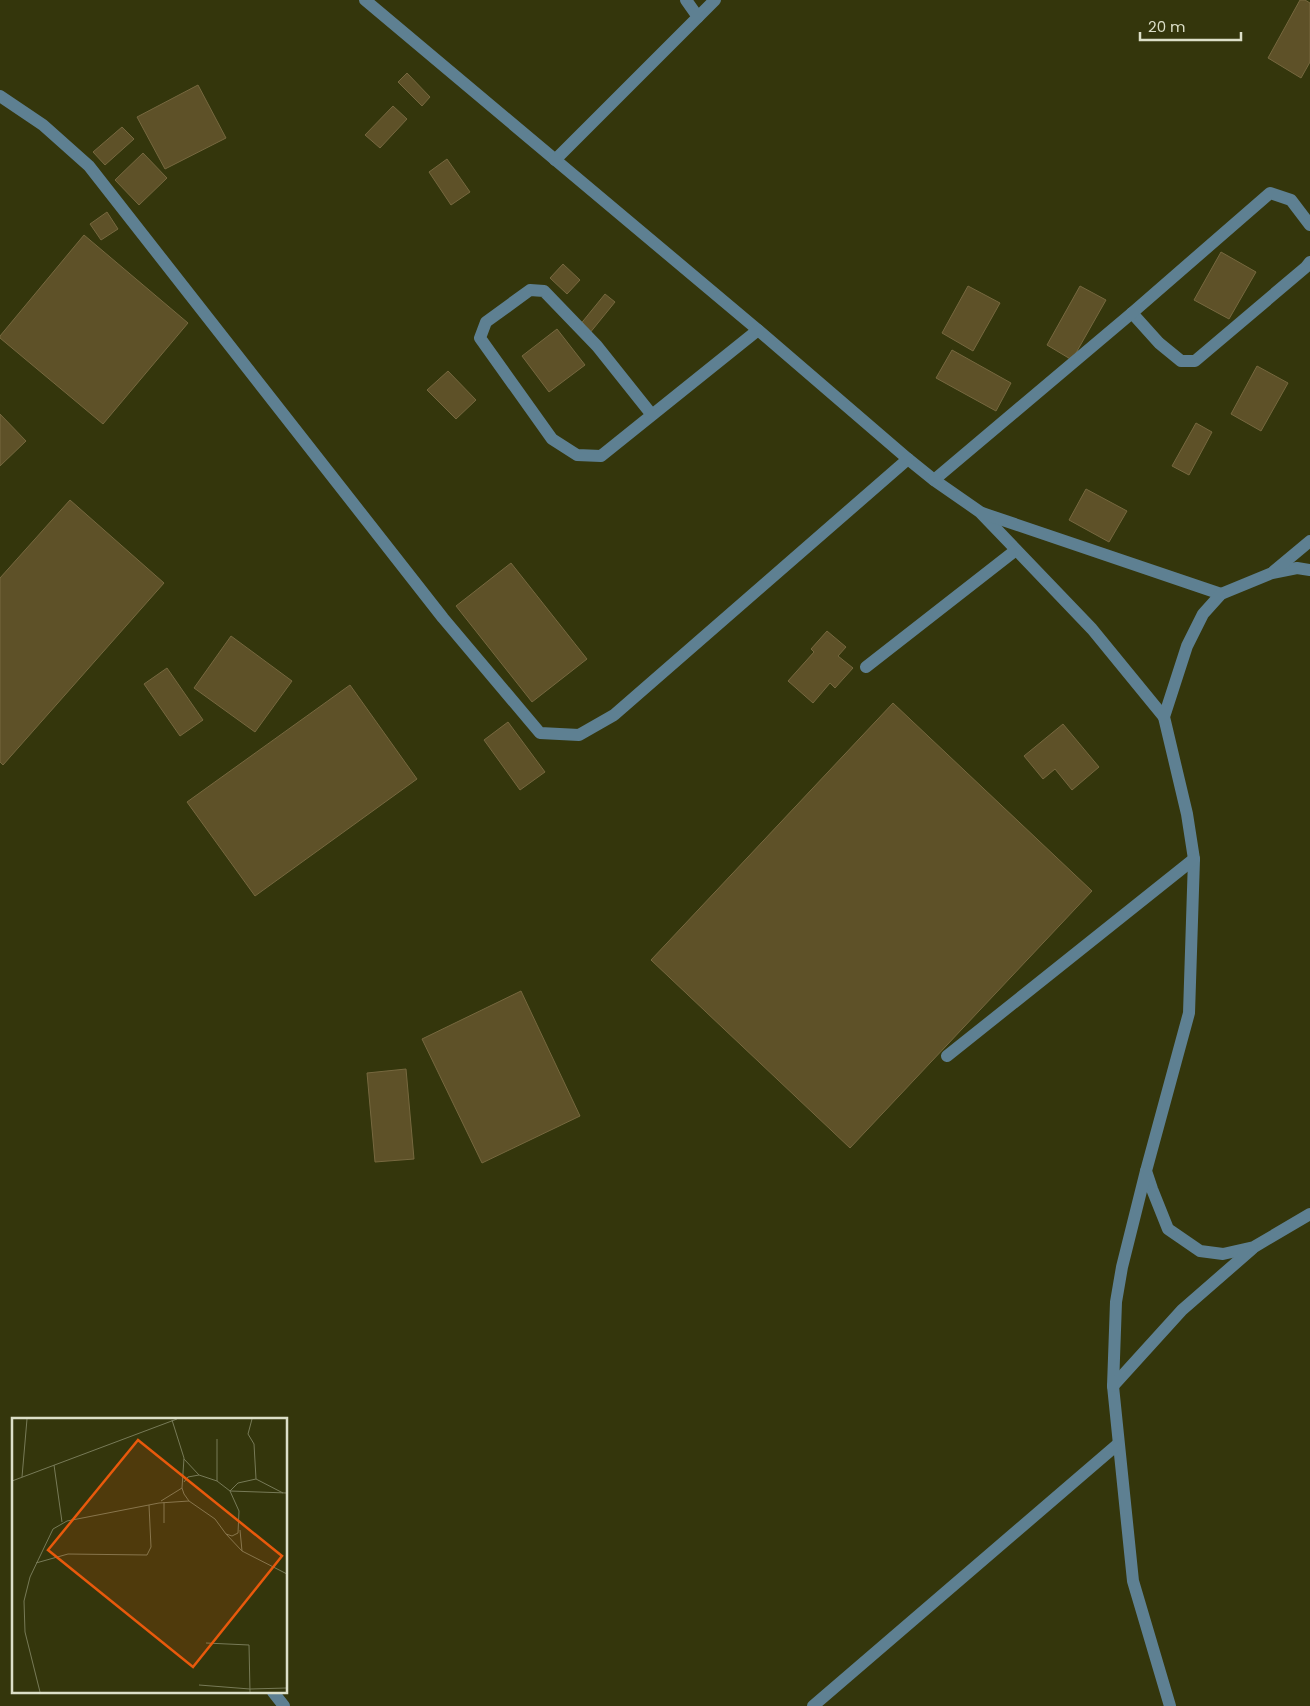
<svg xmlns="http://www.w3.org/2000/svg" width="1310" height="1706" viewBox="0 0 1310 1706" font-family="Poppins,sans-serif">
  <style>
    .building { fill: #5e5128; stroke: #76683f }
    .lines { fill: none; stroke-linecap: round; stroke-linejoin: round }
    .minor { stroke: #5e8092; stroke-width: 12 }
    .inset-road { fill: none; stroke: #777a57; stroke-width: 1 }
    .view { fill: #e8590c; fill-opacity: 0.15; stroke: #e8590c; stroke-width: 2.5 }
    .inset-edge { fill: none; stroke: #dcdfc8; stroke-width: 2.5 }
  </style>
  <rect width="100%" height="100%" fill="#34360c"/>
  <g class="building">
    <path d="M1300,0h5l5,3v59l-9,16 -33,-20z"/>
    <path d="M407,73l23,24 -8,9 -24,-24z"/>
    <path d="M198,85l28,53 -61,31 -28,-52z"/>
    <path d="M393,106l14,13 -27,29 -15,-13z"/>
    <path d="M122,127l12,12 -29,26 -12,-13z"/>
    <path d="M143,153l24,25 -28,27 -24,-25z"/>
    <path d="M447,159l23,33 -19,13 -22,-33z"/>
    <path d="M107,212l11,17 -17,11 -11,-16z"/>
    <path d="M84,235l104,88 -85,101 -103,-86v-2z"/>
    <path d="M1221,252l35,20 -27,47 -35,-19z"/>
    <path d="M563,264l17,16 -13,14 -17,-16z"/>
    <path d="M968,286l32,17 -27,48 -31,-18z"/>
    <path d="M1080,286l26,14 -34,60 -25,-15z"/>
    <path d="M605,294l10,8 -26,32 -10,-8z"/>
    <path d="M557,329l28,36 -36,27 -27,-36z"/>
    <path d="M952,350l59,33 -15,28 -60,-33z"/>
    <path d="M1257,366l31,17 -27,48 -30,-17z"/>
    <path d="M448,371l28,29 -20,19 -29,-29z"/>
    <path d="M0,414l26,27 -26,25z"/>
    <path d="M1196,423l16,9 -23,43 -17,-9z"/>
    <path d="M1086,489l41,22 -18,31 -40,-22z"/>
    <path d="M70,500l94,83 -161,182 -3,-3v-184z"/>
    <path d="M511,563l76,96 -55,43 -76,-96z"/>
    <path d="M827,631l19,16 -8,9 15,12 -18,20 -5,-5 -17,20 -25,-22 26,-29 -3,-3z"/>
    <path d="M231,636l61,45 -37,51 -61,-44z"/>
    <path d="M167,668l36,52 -23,16 -36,-52z"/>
    <path d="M350,685l67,94 -162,117 -68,-94z"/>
    <path d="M893,703l199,188 -242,257 -199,-188z"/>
    <path d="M508,722l37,50 -25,18 -36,-50z"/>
    <path d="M1063,724l36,43 -27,23 -17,-21 -12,10 -19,-23z"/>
    <path d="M521,991l59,125 -98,47 -60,-124z"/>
    <path d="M406,1069l8,90 -39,3 -8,-89z"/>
  </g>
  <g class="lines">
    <g class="minor">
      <path d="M365,0l393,330 150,129 26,21 46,32 112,117 72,88"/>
      <path d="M686,0l12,17"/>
      <path d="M0,96l43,29 46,41 354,452 97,115 39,2 35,-20 294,-256"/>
      <path d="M555,160l160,-160"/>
      <path d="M1132,313l27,30 22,18h14l111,-94 4,-5"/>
      <path d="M652,415l-55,-69 -53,-55 -14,-1 -44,32 -6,16 72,101 25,16 24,1 157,-126"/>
      <path d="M934,480l198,-167 138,-120 21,7 19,25"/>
      <path d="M982,513l239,81"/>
      <path d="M1310,570l-13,-2 -25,5 -51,21 -18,20 -16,32 -23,71 23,97 7,45 -5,154 -43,158 6,18 16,40 32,22 23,3 31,-7 56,-33"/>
      <path d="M1274,571l36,-30"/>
      <path d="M866,667l150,-117"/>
      <path d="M947,1056l247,-197"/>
      <path d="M1146,1171l-24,96 -6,35 -3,84 20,195 37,125"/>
      <path d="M1113,1386l69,-76 70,-61"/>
      <path d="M273,1692l11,14"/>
      <path d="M813,1706l305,-262"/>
    </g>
  </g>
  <g transform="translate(12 1418)">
    <rect width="275" height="275" fill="#34360c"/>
    <path class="inset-road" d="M240,1l-4,15 6,10 2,35M160,2l12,38 -2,30 2,6 5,7 26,18 11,15 6,2 6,-3 1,-22 -9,-20 -13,-10 -18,-6 -11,2 -4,5M172,41l15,16M42,47l8,57M10,59l5,-58M0,63l165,-62M205,63v-42M218,73l8,-8 18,-4 27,14M218,73l57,2M149,83l21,-13M152,105v-21M228,112l2,21M214,116l16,17 45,23M24,145l32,-9 79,1 4,-8 -2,-42M194,225l43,2 1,47M187,267l51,4 37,-1M28,274l-15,-60 -1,-31 6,-24 23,-48 14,-8 92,-18 30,-2"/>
    <path class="view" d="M126,22l144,116 -89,111 -145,-117z"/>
    <rect width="275" height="275" class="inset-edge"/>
  </g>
  <path d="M1140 32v8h101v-8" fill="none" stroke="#dcdfc8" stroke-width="2.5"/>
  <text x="1148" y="32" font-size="15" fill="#dcdfc8" stroke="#34360c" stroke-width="4" paint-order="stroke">20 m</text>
</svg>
